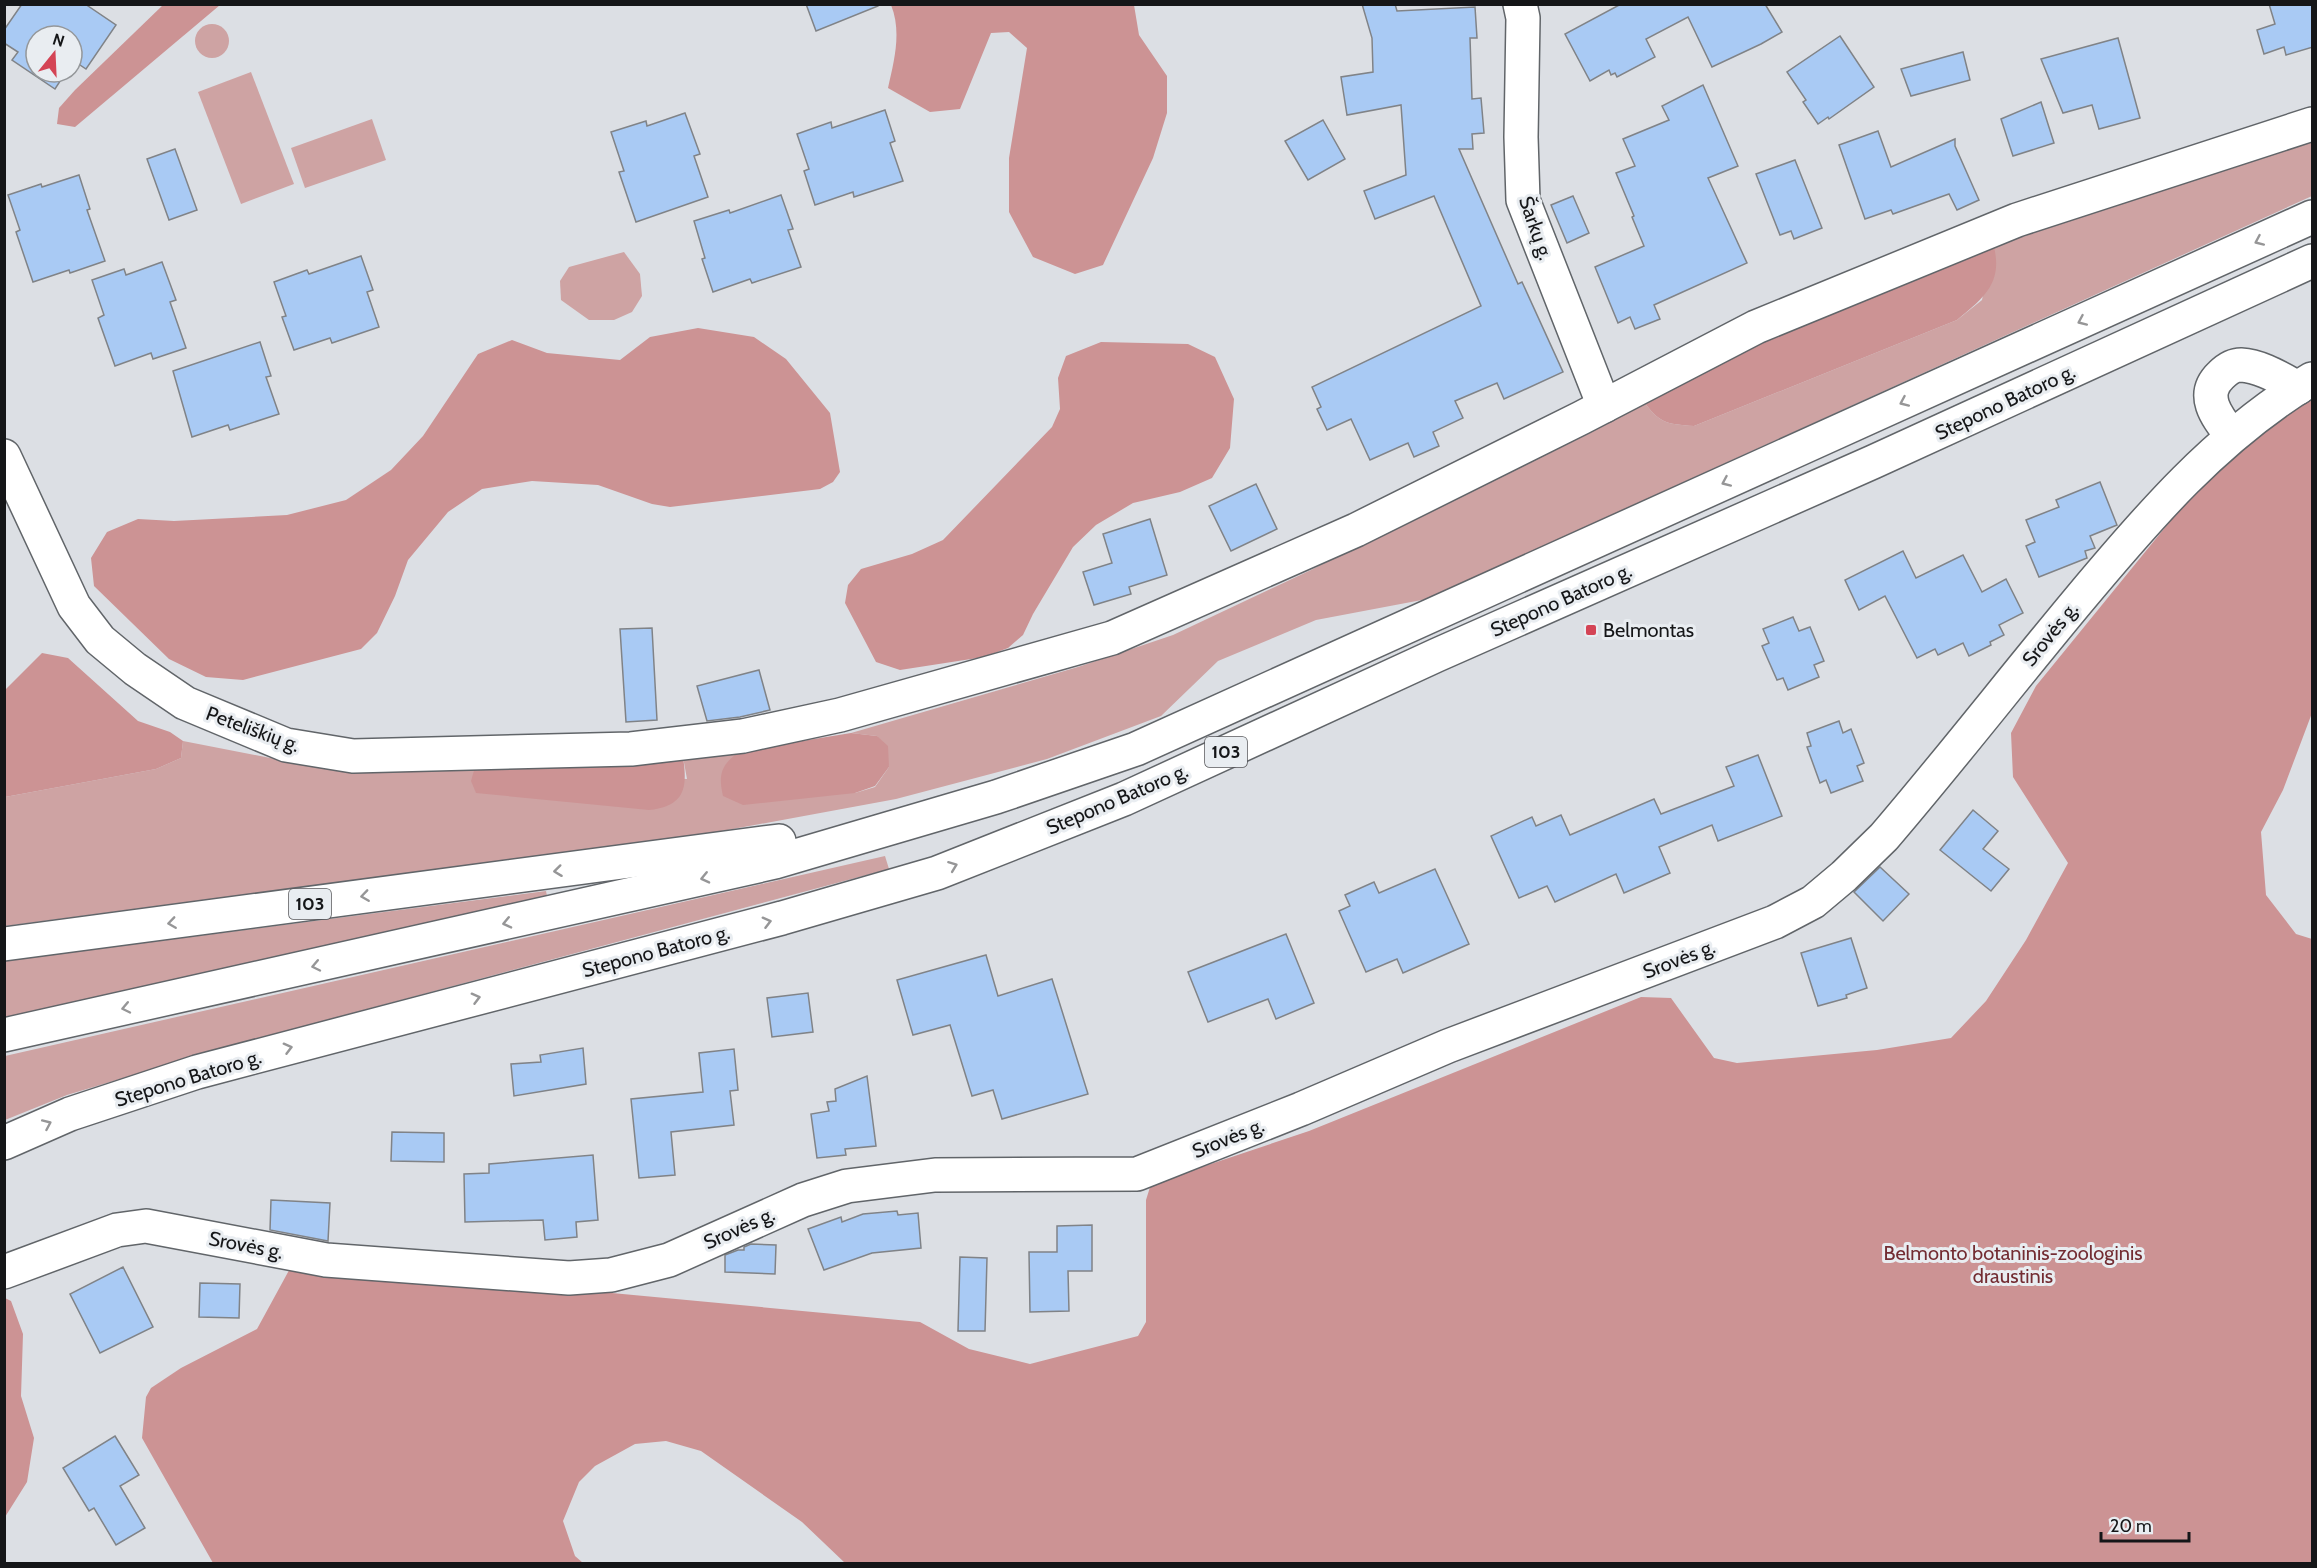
<svg xmlns="http://www.w3.org/2000/svg" width="2317" height="1568" viewBox="0 0 2317 1568" font-family="Cabin,sans-serif">
  <style>
    .green { fill: #cea3a3 }
    .forest { fill: #cc9394 }
    .building { fill: #a9caf4; stroke: #808387; stroke-width: 1.5 }
    .lines { fill: none; stroke-linecap: round; stroke-linejoin: round }
    .minor-casing { stroke: #616569; stroke-width: 36 }
    .primary-casing { stroke: #616569; stroke-width: 36 }
    .minor { stroke: #fff; stroke-width: 33 }
    .primary { stroke: #fff; stroke-width: 33 }
    .oneway { stroke: #969697 }
    .poi-dot { fill: #d44455; stroke: #e9edf1; stroke-width: 2 }
    .labels { text-anchor: middle; dominant-baseline: central; stroke-width: 6; stroke-linejoin: round; paint-order: stroke }
    .shield { fill: #e9edf1; stroke: #555659; stroke-width: 1.5 }
    .shield-label { font-size: 18px; font-weight: bold; fill: #151618 }
    .street-label { font-size: 20px; fill: #151618; stroke: #e9edf1 }
    .poi-label { font-size: 20px; fill: #151618; stroke: #e9edf1; text-anchor: start }
    .park-label { font-size: 20px; fill: #732c32; stroke: #e9edf1 }
  </style>
  <rect width="100%" height="100%" fill="#dcdfe4"/>
  <g class="green">
    <circle cx="212" cy="41" r="17"/>
    <path d="M251,72l43,112 -53,20 -43,-112z"/>
    <path d="M372,119l14,41 -81,28 -14,-40z"/>
    <path d="M2312,136v60l-885,403 -111,21 -98,41 -57,55 -114,43 -151,40 -185,34 -706,93v-129l151,-28 25,-11 2,-17 128,25 164,1 212,12 -4,-22 57,-6 115,42 20,-6 14,-20 -12,-31 -26,-3 227,-66 95,-32 138,-65 331,-171c17,24 23,25 52,27l263,-106 25,-20 11,-57z"/>
    <path d="M624,252l16,22 2,22 -10,16 -18,8h-25l-28,-20 -1,-19 9,-14z"/>
    <path d="M885,856l4,13 -663,178 -159,48 -62,25v-64z"/>
    <path d="M546,891l1,5 -542,123 -1,-58z"/>
  </g>
  <g class="forest">
    <path d="M163,5h57l-145,122 -18,-3 2,-16 16,-18z"/>
    <path d="M891,5h243l5,30 28,41v37l-14,45 -50,107 -28,9 -42,-17 -24,-45v-54l18,-110 -18,-16 -18,1 -31,76 -30,3 -42,-24c6,-27 14,-56 3,-83z"/>
    <path d="M1993,243c11,39 -8,54 -36,77l-263,106c-29,-2 -35,-3 -52,-27l169,-82z"/>
    <path d="M698,328l56,9 32,22 44,54 10,59 -7,10 -13,7 -150,18 -18,-3 -54,-19 -66,-4 -50,8 -34,23 -40,48 -13,36 -18,37 -16,16 -118,31 -37,-3 -37,-18 -75,-73 -3,-28 16,-26 31,-13 36,2 113,-6 59,-15 45,-30 32,-34 55,-82 34,-14 35,13 73,7 30,-23z"/>
    <path d="M1101,342l87,2 27,13 19,42 -4,49 -18,30 -32,14 -47,11 -37,22 -23,22 -40,67 -10,21 -15,13 -24,9 -84,13 -24,-8 -31,-59 3,-18 13,-16 51,-15 31,-14 109,-113 8,-18 -2,-31 8,-22z"/>
    <path d="M2312,397v316l-29,77 -22,42 5,63 30,39 16,5v624h-1467l-43,-41 -101,-71 -35,-10 -31,3 -40,22 -16,16 -16,39 12,35 8,7h-370l-71,-125 4,-41 5,-9 30,-20 76,-39 36,-66 627,59 49,27 61,15 108,-28 8,-14v-122l5,-16 158,-53 332,-134 30,1 43,60 23,5 140,-13 74,-12 35,-37 40,-61 42,-77 -55,-86 -2,-44 25,-47 188,-231z"/>
    <path d="M42,653l26,5 70,63 32,11 13,9 -2,17 -25,11 -151,28v-107z"/>
    <path d="M851,733l26,3 11,10 1,21 -14,19 -20,7 -112,12 -20,-9c-5,-22 -2,-31 17,-45z"/>
    <path d="M683,757c5,32 1,49 -34,53l-173,-17 -5,-12 4,-14z"/>
    <path d="M5,1298l6,3 12,33 -2,62 13,42 -7,44 -22,35z"/>
  </g>
  <g class="building">
    <path d="M22,4h63l31,21 -30,44 -12,-8 -2,3v-28h-36v36h30l-11,17 -43,-29 6,-8 -14,-9v-13z"/>
    <path d="M806,4h72v2l-62,25z"/>
    <path d="M1362,4h33l2,7 78,-4 2,31h-7l2,61 9,-1 3,35 -12,1 1,15h-14l59,135 4,-2 41,90 -59,27 -7,-16 -42,18 8,17 -30,14 6,14 -25,11 -6,-14 -38,17 -19,-41 -24,11 -10,-21 4,-2 -9,-20 169,-81 -47,-110 -59,23 -11,-28 42,-16 -5,-70 -54,10 -6,-38 32,-5 -1,-34z"/>
    <path d="M1621,4h144l17,28 -21,12 -49,23 -24,-50 -42,22 9,18 -38,20 -2,-4 -4,2 -2,-5 -19,11 -25,-47z"/>
    <path d="M2269,4h44v43l-27,8 -2,-8 -20,7 -7,-24 18,-6z"/>
    <path d="M1840,36l34,51 -45,32 -1,-2 -10,7 -15,-22 3,-2 -19,-28z"/>
    <path d="M2118,38l22,80 -41,11 -7,-24 -29,8 -22,-54z"/>
    <path d="M1963,52l7,28 -59,16 -10,-27z"/>
    <path d="M1703,85l35,81 -30,12 39,85 -93,42 6,14 -25,10 -5,-12 -12,6 -23,-56 49,-21 -12,-29 2,-1 -18,-43 19,-7 -12,-27 46,-19 -7,-14z"/>
    <path d="M2041,102l13,41 -41,13 -12,-37z"/>
    <path d="M885,110l10,31 -5,2 13,38 -49,16 -1,-5 -38,13 -11,-34 5,-2 -12,-35 34,-12 1,6z"/>
    <path d="M685,113l15,41 -6,2 14,41 -72,25 -17,-50 5,-1 -13,-39 35,-11 1,5z"/>
    <path d="M1323,120l22,39 -37,21 -23,-39z"/>
    <path d="M1878,131l13,36 64,-28v7l24,54 -22,10 -8,-16 -56,20 -2,-4 -26,9 -26,-74z"/>
    <path d="M175,149l22,61 -28,10 -22,-61z"/>
    <path d="M1795,160l27,68 -28,11 -3,-8 -11,4 -24,-61z"/>
    <path d="M79,175l11,34 -3,1 18,51 -35,12 -1,-3 -36,12 -17,-50 4,-2 -12,-35 33,-11 1,3z"/>
    <path d="M781,195l12,34 -5,1 13,37 -49,16 -2,-4 -37,13 -11,-33 3,-1 -11,-37 35,-11 1,3z"/>
    <path d="M1573,196l16,37 -22,10 -16,-38z"/>
    <path d="M361,256l12,34 -6,2 12,35 -47,16 -2,-5 -36,12 -12,-33 4,-1 -12,-34 33,-12 2,4z"/>
    <path d="M162,262l14,38 -6,2 16,46 -33,11 -2,-6 -36,13 -17,-48 6,-3 -12,-35 32,-11 2,6z"/>
    <path d="M260,342l11,34 -5,1 13,37 -49,16 -2,-5 -36,12 -19,-66z"/>
    <path d="M2100,482l17,43 -27,11 5,12 -10,3 2,7 -48,19 -13,-31 9,-4 -9,-22 33,-13 -3,-7z"/>
    <path d="M1256,484l21,45 -46,22 -22,-45z"/>
    <path d="M1150,519l17,56 -38,12 2,7 -37,11 -11,-33 29,-9 -9,-29z"/>
    <path d="M1903,551l13,27 47,-23 19,37 24,-13 17,34 -24,12 5,10 -14,7 1,3 -22,11 -6,-13 -25,12 -3,-6 -18,9 -32,-62 -26,14 -14,-30z"/>
    <path d="M1793,617l6,14 11,-4 14,34 -10,4 5,12 -31,13 -5,-12 -6,2 -15,-34 7,-3 -6,-14z"/>
    <path d="M652,628l5,92 -31,2 -6,-93z"/>
    <path d="M759,670l11,40 -30,7 -33,4 -10,-35z"/>
    <path d="M1839,721l4,12 8,-4 13,34 -7,3 6,15 -32,12 -5,-13 -6,3 -13,-36 4,-1 -4,-13z"/>
    <path d="M1758,755l24,61 -64,25 -6,-16 -53,22 11,26 -46,20 -8,-19 -61,28 -8,-16 -28,12 -28,-62 41,-19 4,9 25,-11 9,20 84,-36 7,15 73,-28 -8,-19z"/>
    <path d="M1973,810l25,21 -15,18 26,20 -18,22 -51,-41z"/>
    <path d="M1880,867l29,27 -26,27 -29,-29z"/>
    <path d="M1435,869l34,75 -66,29 -6,-14 -31,13 -27,-61 11,-5 -5,-11 29,-13 5,11z"/>
    <path d="M1286,934l28,69 -38,16 -8,-20 -60,23 -20,-50z"/>
    <path d="M1851,938l16,50 -21,7 1,3 -29,8 -17,-53z"/>
    <path d="M986,955l12,41 54,-17 36,115 -86,25 -9,-29 -21,6 -22,-71 -37,10 -16,-55z"/>
    <path d="M808,993l5,39 -41,5 -5,-39z"/>
    <path d="M583,1048l3,36 -72,12 -3,-32 30,-2 -1,-7z"/>
    <path d="M734,1049l4,41 -8,1 4,34 -63,7 4,43 -36,3 -8,-79 72,-7 -4,-39z"/>
    <path d="M867,1076l9,70 -31,3 1,6 -29,3 -6,-44 18,-3 -2,-9 9,-1 -1,-12z"/>
    <path d="M392,1132l52,1v29l-53,-1z"/>
    <path d="M593,1155l5,65 -22,2 1,15 -32,3 -2,-20 -78,2 -1,-48 25,-1v-9z"/>
    <path d="M271,1200l59,3 -2,38 -58,-11z"/>
    <path d="M897,1211l1,4 20,-2 3,35 -49,5 -48,17 -16,-41 33,-12 1,5 21,-8z"/>
    <path d="M1092,1225v46h-24l1,40 -39,1 -1,-60h28v-26z"/>
    <path d="M751,1244l25,1 -1,29 -50,-2v-17l13,-5h6v-3z"/>
    <path d="M960,1257l27,1 -2,73h-27z"/>
    <path d="M123,1267l30,60 -53,26 -30,-59z"/>
    <path d="M200,1283l40,1 -1,34 -40,-1z"/>
    <path d="M115,1436l24,39 -19,11 25,42 -29,17 -22,-37 -5,3 -26,-43z"/>
  </g>
  <g class="lines">
    <defs>
      <g id="minor">
        <path d="M1520,4l3,14 -2,119 2,63 81,206"/>
        <path d="M2232,436c-14,-18 -33,-40 -11,-61 6,-6 12,-10 20,-10 20,1 40,14 57,23"/>
        <path d="M4,456l70,150 26,34 35,29 50,34 101,42 67,11 278,-7 112,-13 97,-21 272,-77 244,-108 225,-112 175,-91 261,-107 295,-96"/>
        <path d="M4,1272l113,-42 29,-4 180,34 243,18 42,-3 58,-15 134,-60 44,-14 88,-11 202,-1 164,-65 147,-63 327,-124 38,-20 31,-26 40,-39c66,-77 128,-157 193,-235 70,-84 140,-166 235,-223"/>
      </g>
      <g id="primary">
        <path d="M4,944l775,-103"/>
        <path d="M4,1035l771,-173 221,-65 140,-48 1176,-532"/>
        <path d="M4,1143l66,-29 127,-42 585,-154 155,-45 187,-74 313,-144 436,-193 439,-201"/>
      </g>
    </defs>
    <use href="#minor" class="minor-casing"/>
    <use href="#primary" class="primary-casing"/>
    <use href="#minor" class="minor"/>
    <use href="#primary" class="primary"/>
  </g>
  <defs><path id="oneway-chevron" d="M-2-3.5L2.5 0L-2 3.5" fill="none" stroke-width="1.6" stroke-linecap="round" stroke-linejoin="round" transform="scale(1.5)"/></defs>
  <g class="oneway">
    <use href="#oneway-chevron" transform="translate(2259 241) rotate(156)"/>
    <use href="#oneway-chevron" transform="translate(2082 321) rotate(156)"/>
    <use href="#oneway-chevron" transform="translate(1904 402) rotate(156)"/>
    <use href="#oneway-chevron" transform="translate(1726 482) rotate(156)"/>
    <use href="#oneway-chevron" transform="translate(953 866) rotate(-21)"/>
    <use href="#oneway-chevron" transform="translate(558 871) rotate(173)"/>
    <use href="#oneway-chevron" transform="translate(705 878) rotate(167)"/>
    <use href="#oneway-chevron" transform="translate(365 896) rotate(172)"/>
    <use href="#oneway-chevron" transform="translate(767 922) rotate(-15)"/>
    <use href="#oneway-chevron" transform="translate(172 923) rotate(172)"/>
    <use href="#oneway-chevron" transform="translate(507 923) rotate(167)"/>
    <use href="#oneway-chevron" transform="translate(316 966) rotate(168)"/>
    <use href="#oneway-chevron" transform="translate(476 998) rotate(-15)"/>
    <use href="#oneway-chevron" transform="translate(126 1008) rotate(168)"/>
    <use href="#oneway-chevron" transform="translate(288 1048) rotate(-15)"/>
    <use href="#oneway-chevron" transform="translate(47 1124) rotate(-24)"/>
  </g>
  <rect class="poi-dot" x="1585" y="624" width="12" height="12" rx="3"/>
  <g class="labels">
    <g class="shield">
      <rect x="1205" y="737" width="42" height="30" rx="4.5"/>
      <rect x="289" y="889" width="42" height="30" rx="4.5"/>
    </g>
    <g class="shield-label">
      <text x="1226" y="752">103</text>
      <text x="310" y="904">103</text>
    </g>
    <g class="street-label">
      <text transform="translate(1536 228) rotate(71)">Šarkų g.</text>
      <text transform="translate(2005 402) rotate(-25)">Stepono Batoro g.</text>
      <text transform="translate(1561 600) rotate(-24)">Stepono Batoro g.</text>
      <text transform="translate(2050 634) rotate(-51)">Srovės g.</text>
      <text transform="translate(253 729) rotate(20)">Peteliškių g.</text>
      <text transform="translate(1117 799) rotate(-23)">Stepono Batoro g.</text>
      <text transform="translate(656 951) rotate(-15)">Stepono Batoro g.</text>
      <text transform="translate(1679 959) rotate(-21)">Srovės g.</text>
      <text transform="translate(188 1078) rotate(-17)">Stepono Batoro g.</text>
      <text transform="translate(1228 1138) rotate(-22)">Srovės g.</text>
      <text transform="translate(739 1228) rotate(-24)">Srovės g.</text>
      <text transform="translate(246 1245) rotate(11)">Srovės g.</text>
    </g>
    <g class="poi-label">
      <text x="1603" y="630">Belmontas</text>
    </g>
    <g class="park-label">
      <text x="2013" y="1253">Belmonto botaninis-zoologinis<tspan x="2013" dy="23">draustinis</tspan></text>
    </g>
  </g>
  <rect width="2317" height="1568" fill="none" stroke="#151618" stroke-width="12"/>
  <g transform="translate(54 54) rotate(18)"><circle r="28" fill="#e9edf1" stroke="#94979a" stroke-width="1.5"/>
  <path d="M0-4.5L10 22L0 15L-10 22Z" fill="#d44455"/>
  <text y="-9" font-size="16" font-weight="bold" text-anchor="middle" fill="#151618">N</text>
  </g>
  <path d="M2101 1532v9h88v-9" fill="none" stroke="#151618" stroke-width="3"/>
  <text x="2110" y="1532" font-size="18" fill="#151618" stroke="#e9edf1" stroke-width="4.5" paint-order="stroke">20 m</text>
</svg>
